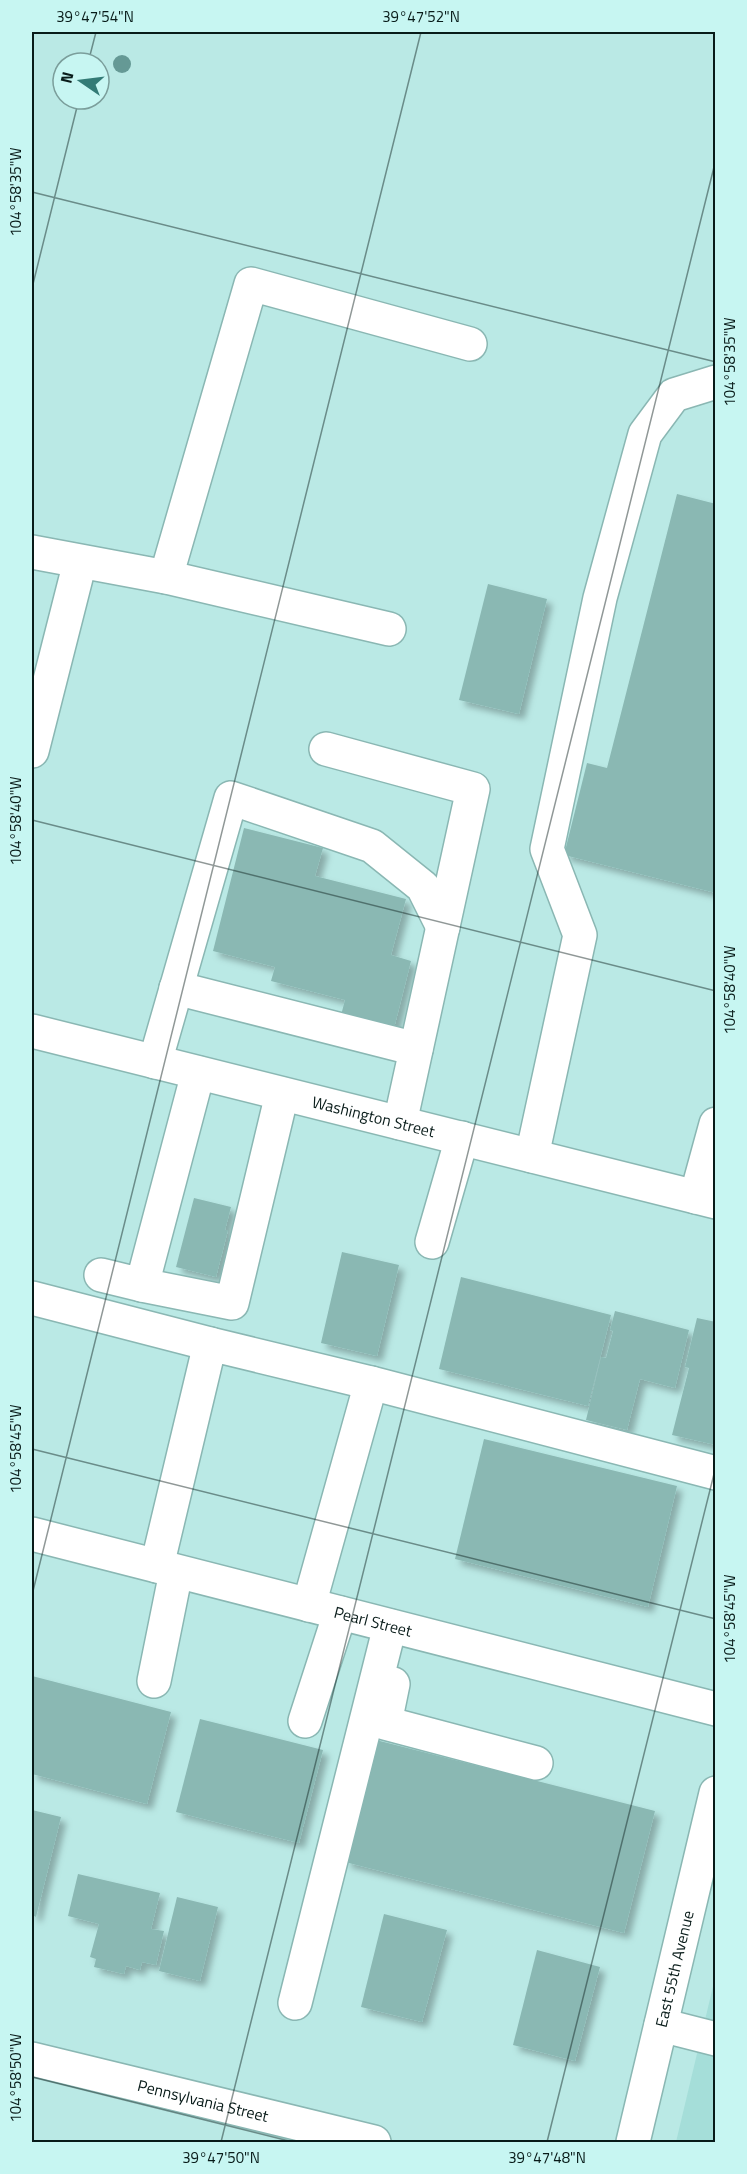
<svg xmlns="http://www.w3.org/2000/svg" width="747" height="2174" viewBox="0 0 747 2174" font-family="'Titillium Web',sans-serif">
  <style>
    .built { fill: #a5ded9 }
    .building { fill: #8ab8b3; filter: url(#shadow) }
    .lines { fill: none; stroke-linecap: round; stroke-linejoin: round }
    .minor-casing { stroke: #8ab7b3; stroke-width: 36 }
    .major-casing { stroke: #8ab7b3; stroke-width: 36 }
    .minor { stroke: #fff; stroke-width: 33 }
    .major { stroke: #fff; stroke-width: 33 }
    .tree { fill: #659995 }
    .ticks { fill: none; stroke: #081b19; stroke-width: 1.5; stroke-opacity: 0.45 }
    .labels { text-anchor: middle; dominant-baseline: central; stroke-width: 5; stroke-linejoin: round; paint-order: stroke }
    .street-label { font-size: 16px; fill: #081b19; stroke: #c7f6f2 }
    .neatline { fill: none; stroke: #081b19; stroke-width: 2 }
    .ticks-label { font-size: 15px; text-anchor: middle; fill: #081b19 }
  </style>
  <defs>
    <filter id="shadow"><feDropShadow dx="5.5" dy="5.5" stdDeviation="3" flood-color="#0004"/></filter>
  </defs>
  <rect width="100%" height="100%" fill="#bae9e5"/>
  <path class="built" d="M715,1978v164h-39z"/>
  <g class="building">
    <path d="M677,494l39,10v389l-152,-38 23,-92 20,5z"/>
    <path d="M488,584l59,15 -28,115 -60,-14z"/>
    <path d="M244,828l79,20 -8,28 91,23 -15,56 20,6 -18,71 -53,-13 5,-19 -74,-19 4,-14 -62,-16z"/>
    <path d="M194,1198l37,9 -6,23h3l-12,47 -40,-10z"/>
    <path d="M342,1252l57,13 -22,91 -56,-13z"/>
    <path d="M461,1277l150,38 -23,91 -149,-37z"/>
    <path d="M615,1311l74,19 -14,58 -35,-9 -13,51 -41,-10 15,-63 5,1 7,-27 -3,-1z"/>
    <path d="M697,1318l19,4v123l-44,-10 17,-67 -4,-1z"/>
    <path d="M484,1439l193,47 -29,121 -193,-48z"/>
    <path d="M32,1676l139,36 -24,92 -115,-30z"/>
    <path d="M200,1719l123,31 -24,93 -123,-31z"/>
    <path d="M376,1740l279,71 -31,122 -279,-71z"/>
    <path d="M32,1810l29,7 -25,100 -4,-2z"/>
    <path d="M78,1874l82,19 -9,36 13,2 -8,34 -14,-3 -2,8 -14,-4 -2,8 -30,-7 2,-8 -6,-2 9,-33 -31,-8z"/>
    <path d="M177,1897l41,10 -18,74 -41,-10z"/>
    <path d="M384,1914l63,16 -25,92 -61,-15z"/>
    <path d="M537,1950l63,17 -25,94 -62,-16z"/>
  </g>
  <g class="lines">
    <defs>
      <g id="minor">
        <path d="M32,552l134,25 223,52"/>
        <path d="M166,577l85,-293 219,60"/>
        <path d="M326,749l147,40 -73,334"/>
        <path d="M32,751l48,-189"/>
        <path d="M176,988l240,61"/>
        <path d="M155,1062l76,-264 141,48 51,41 20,40"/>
        <path d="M532,1156l48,-221 -33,-86 53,-251 45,-164 29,-39 42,-13"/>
        <path d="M696,1197l20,-73"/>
        <path d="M432,1242l30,-104"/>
        <path d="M101,1275l41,10 56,-212"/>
        <path d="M142,1285l90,18 50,-209"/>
        <path d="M32,1298l178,46"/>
        <path d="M371,1383l345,90"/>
        <path id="s1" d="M32,1534l684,175"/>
        <path d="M157,1566l53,-222 161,39 -62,222"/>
        <path d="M154,1681l22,-109"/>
        <path d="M393,1684l-8,39 151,40"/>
        <path d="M305,1721l35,-108"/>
        <path d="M295,2003l95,-377"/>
        <path d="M661,2025l55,14"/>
        <path id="s2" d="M32,2059l342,83"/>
        <path id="s3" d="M633,2142l83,-349"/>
      </g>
      <g id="major">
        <path id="s4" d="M32,1031l684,171"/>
      </g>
    </defs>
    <use href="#minor" class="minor-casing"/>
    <use href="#major" class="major-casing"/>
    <use href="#minor" class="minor"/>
    <use href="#major" class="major"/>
  </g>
  <circle class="tree" cx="122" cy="64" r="9"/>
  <path class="ticks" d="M88,63l8,-31M32,192l684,170M32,288l47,-189M32,820l684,171M32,1449l684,170M32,1595l389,-1563M32,2077l261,65M221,2142l495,-1983M547,2142l169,-676"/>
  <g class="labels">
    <g class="street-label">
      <text stroke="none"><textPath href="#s4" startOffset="352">Washington Street</textPath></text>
      <text stroke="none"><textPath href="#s1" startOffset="352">Pearl Street</textPath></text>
      <text stroke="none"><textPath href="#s3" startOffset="178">East 55th Avenue</textPath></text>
      <text stroke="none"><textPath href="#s2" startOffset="176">Pennsylvania Street</textPath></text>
    </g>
  </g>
  <rect width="747" height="2174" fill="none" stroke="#c7f6f2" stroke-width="66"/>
  <g transform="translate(81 81) rotate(284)"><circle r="28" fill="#c7f6f2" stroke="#7b9e9b" stroke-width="1.5"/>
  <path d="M0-4.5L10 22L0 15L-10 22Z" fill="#337b76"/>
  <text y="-9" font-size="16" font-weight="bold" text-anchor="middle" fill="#081b19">N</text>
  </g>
  <rect x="33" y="33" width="681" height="2108" class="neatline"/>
  <g class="ticks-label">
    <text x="95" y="22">39°47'54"N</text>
    <text x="421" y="22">39°47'52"N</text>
    <text transform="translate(16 192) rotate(-90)" y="5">104°58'35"W</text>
    <text transform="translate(730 362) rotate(-90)" y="5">104°58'35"W</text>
    <text transform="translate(16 821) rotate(-90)" y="5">104°58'40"W</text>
    <text transform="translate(730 990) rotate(-90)" y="5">104°58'40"W</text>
    <text transform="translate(16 1449) rotate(-90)" y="5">104°58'45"W</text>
    <text transform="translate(730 1619) rotate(-90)" y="5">104°58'45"W</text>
    <text transform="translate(16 2078) rotate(-90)" y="5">104°58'50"W</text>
    <text x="221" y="2163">39°47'50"N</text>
    <text x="547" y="2163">39°47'48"N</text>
  </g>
</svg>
